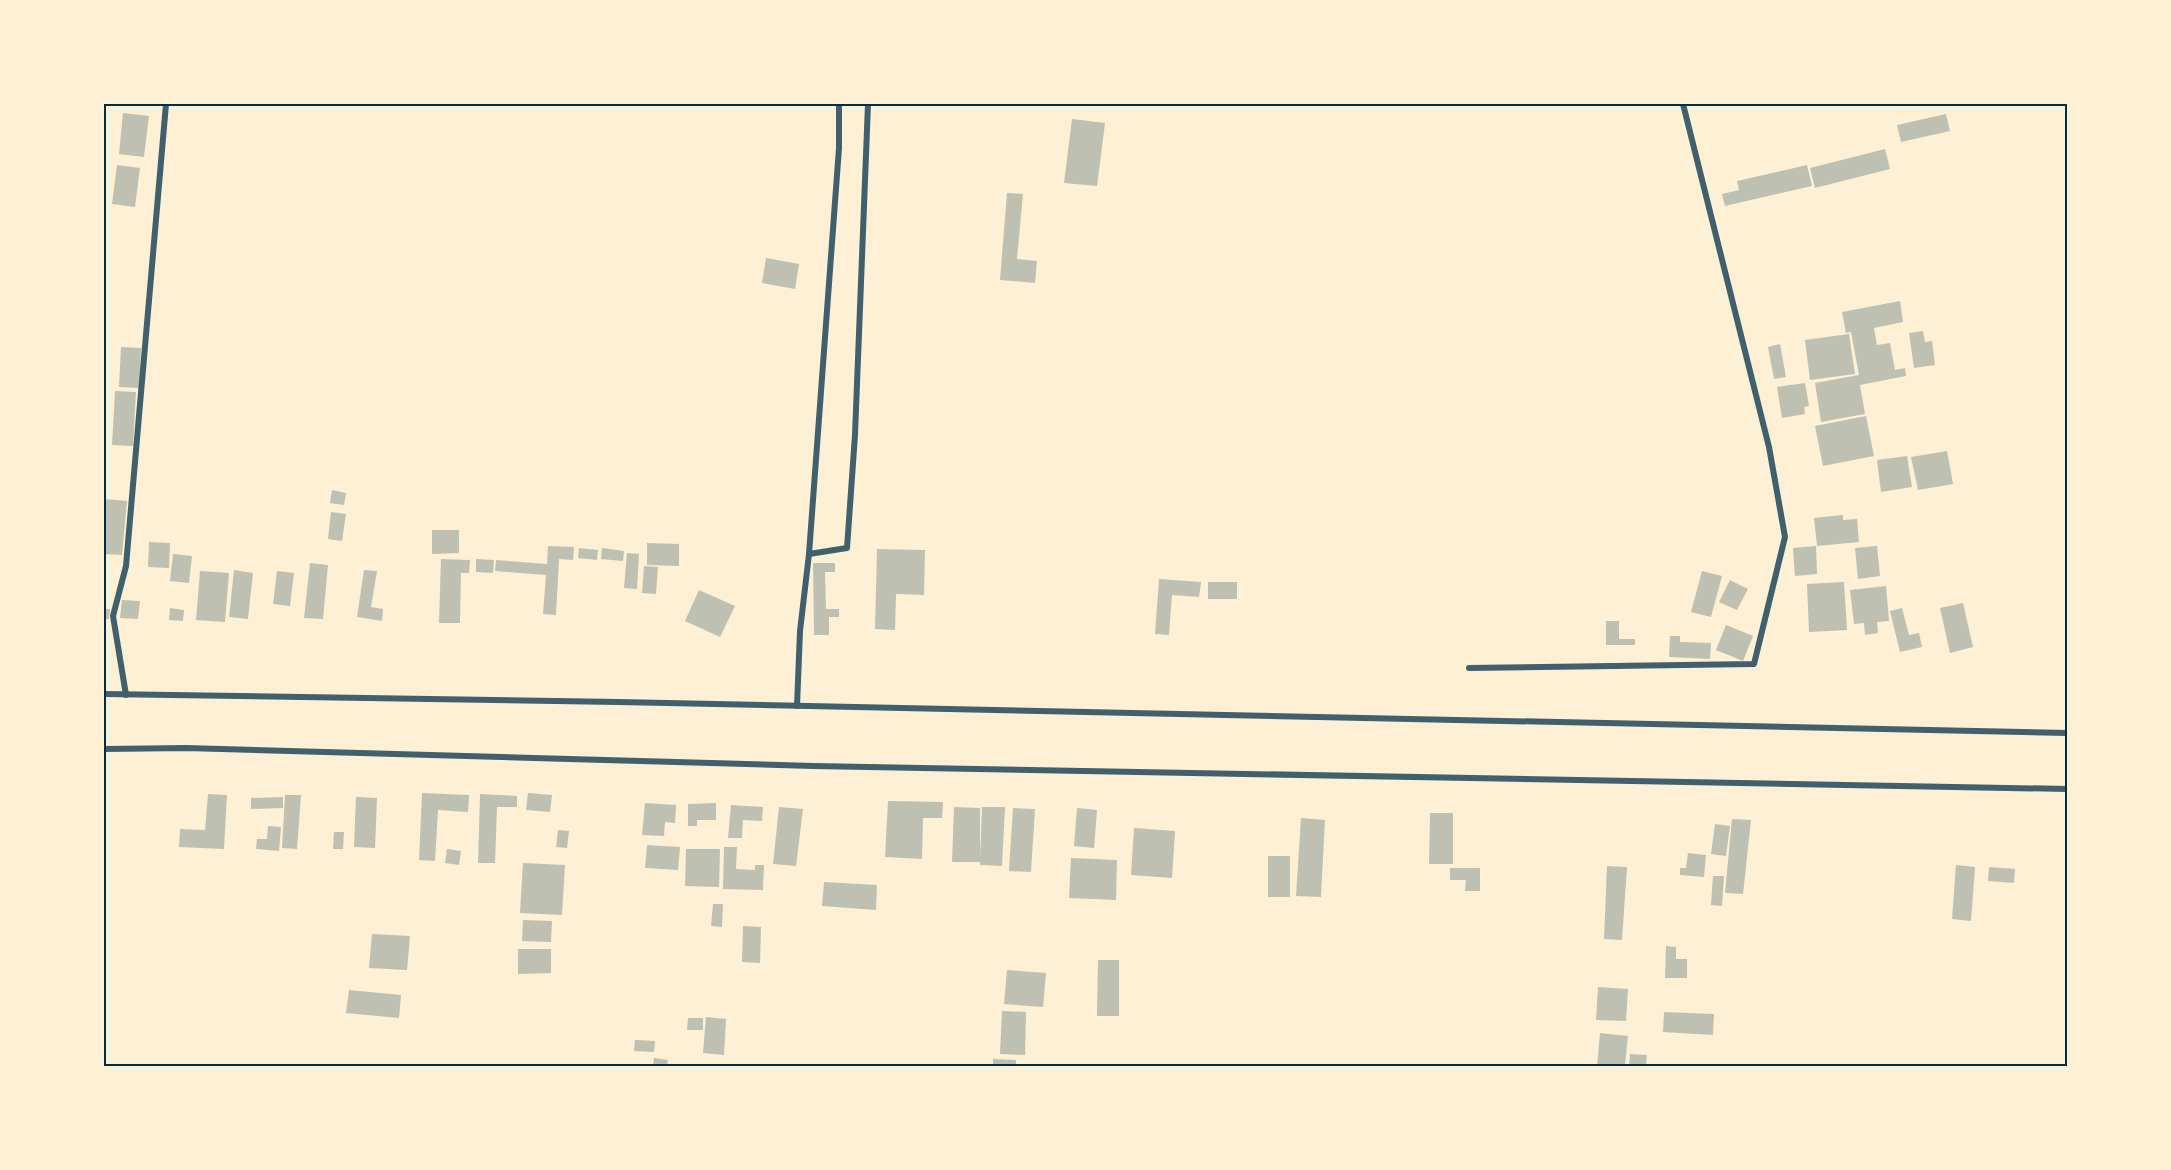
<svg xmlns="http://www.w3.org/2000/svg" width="2171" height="1170" viewBox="0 0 2171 1170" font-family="Poppins,sans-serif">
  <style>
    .building { fill: #bec0b2 }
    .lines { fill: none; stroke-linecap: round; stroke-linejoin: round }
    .minor { stroke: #3f606c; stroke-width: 6 }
    .neatline { fill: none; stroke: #003049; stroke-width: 2 }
  </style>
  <rect width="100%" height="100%" fill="#fdf0d5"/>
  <g class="building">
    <path d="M123,113l26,3 -5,41 -25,-3z"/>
    <path d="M1946,114l4,17 -49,11 -4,-17z"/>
    <path d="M1072,119l33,4 -8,63 -33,-3z"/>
    <path d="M1885,149l5,20 -75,19 -5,-20z"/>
    <path d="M117,165l23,3 -5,39 -23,-3z"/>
    <path d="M1807,165l5,21 -87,20 -3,-12 17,-4 -2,-9z"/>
    <path d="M1007,193l16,1 -6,65 20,2 -2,22 -35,-3z"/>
    <path d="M766,258l33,6 -4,25 -33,-6z"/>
    <path d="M1900,301l3,21 -29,6 3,17 13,-2 5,27 10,-2 1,8 -46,9 5,29 -44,8 -6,-39 44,-8 -8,-43 -5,1 -4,-21z"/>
    <path d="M1923,331l2,11 7,-1 3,24 -21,3 -5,-35z"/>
    <path d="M1849,334l6,40 -45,6 -5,-40z"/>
    <path d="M1780,344l6,33 -12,2 -6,-32z"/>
    <path d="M121,347l20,1 -2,40 -20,-1z"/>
    <path d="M1805,383l4,23 -5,1 1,7 -23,4 -5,-31z"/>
    <path d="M115,391l21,1 -3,54 -21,-1z"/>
    <path d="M1866,416l8,40 -51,10 -8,-40z"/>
    <path d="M1947,451l6,33 -35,6 -7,-33z"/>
    <path d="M1907,456l5,31 -31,5 -4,-32z"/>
    <path d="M332,490l14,3 -2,12 -14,-2z"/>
    <path d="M104,499l23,2 -5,54 -18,-1z"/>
    <path d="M331,512l15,2 -4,27 -14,-2z"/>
    <path d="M1843,515v5l14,-1 2,23 -42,4 -3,-28z"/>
    <path d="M432,530h27v23l-27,1z"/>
    <path d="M149,542l21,1 -1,25 -21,-1z"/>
    <path d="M647,543l32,1v22l-32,-1z"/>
    <path d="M548,546l26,1 -1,13 -14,-1 -3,56 -13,-1 3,-39 -51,-4 1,-11 51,4z"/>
    <path d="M1816,546l1,28 -22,2 -2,-28z"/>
    <path d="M1877,546l3,30 -22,3 -3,-31z"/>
    <path d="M579,548l19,2 -1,10 -19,-2z"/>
    <path d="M602,548l22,3 -1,10 -22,-2z"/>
    <path d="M877,549l48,1 -1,45 -28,-1 -1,36 -20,-1z"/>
    <path d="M627,553l12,1 -2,35 -13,-1z"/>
    <path d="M173,554l19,2 -3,27 -19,-2z"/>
    <path d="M441,559l29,1 -1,13h-8l-1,50h-21z"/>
    <path d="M476,559l18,1 -1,13 -17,-1z"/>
    <path d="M310,563l18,2 -5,54 -19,-1z"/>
    <path d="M813,563h22v9h-10l1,37h13v8h-10v18h-15z"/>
    <path d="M644,566l14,1 -2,27 -14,-1z"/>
    <path d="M234,570l19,3 -5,46 -19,-2z"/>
    <path d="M364,570l13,1 -6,36 12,2 -1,12 -25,-4z"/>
    <path d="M200,571l29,2 -4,49 -29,-2z"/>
    <path d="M277,571l17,2 -4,33 -17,-2z"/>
    <path d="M1702,571l20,5 -11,41 -20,-5z"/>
    <path d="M1159,579l42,3 -2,15 -27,-2 -3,40 -14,-1z"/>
    <path d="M1730,580l18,9 -11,21 -18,-8z"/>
    <rect x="1208" y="582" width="29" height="17"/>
    <path d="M1844,582l3,48 -38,2 -2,-48z"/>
    <path d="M1886,586l3,35 -12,1 1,11 -13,2 -1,-12 -10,1 -4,-34z"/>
    <path d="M699,590l36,16 -15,31 -35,-16z"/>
    <path d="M122,600l18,1 -2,18 -18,-1z"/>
    <path d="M1963,603l10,44 -23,6 -10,-45z"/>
    <path d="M170,608l14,2 -1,11 -14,-1z"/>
    <path d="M1902,608l7,27 10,-2 3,14 -22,5 -10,-41z"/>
    <path d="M104,609h6l-1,10h-5z"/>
    <path d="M1606,621h13v18h16v6h-29z"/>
    <path d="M1726,625l27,11 -10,25 -27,-11z"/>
    <path d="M1670,636h10v6l31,1 -1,16 -41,-2z"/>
    <path d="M422,793l47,2 -1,17 -30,-2 -3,51 -16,-1z"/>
    <path d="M528,793l24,2 -2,17 -24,-2z"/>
    <path d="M208,794l19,1 -3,54 -45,-2 1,-18 25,1z"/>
    <path d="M480,794l37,2v11h-20l-2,56h-17z"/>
    <path d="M285,795h16l-4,54 -15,-1z"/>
    <path d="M283,797v11l-32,1v-11z"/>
    <path d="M356,797l21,1 -2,50 -21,-1z"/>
    <path d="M888,801l55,1 -1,16h-19l-1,41 -37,-2z"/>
    <path d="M645,803l31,2 -1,18 -10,-1 -1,14 -22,-1z"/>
    <path d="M716,803v17h-19v6h-9v-22z"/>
    <path d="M731,805l32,2 -1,14 -19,-1 -1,18h-14z"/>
    <path d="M779,807l24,2 -7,57 -23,-2z"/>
    <path d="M954,807l26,1v51l2,-52h23l-3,59 -22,-1v-3h-28z"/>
    <path d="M1013,808l22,1 -4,63 -22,-1z"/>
    <path d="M1077,808l20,2 -3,38 -20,-2z"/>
    <path d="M1430,813h23v51h-24z"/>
    <path d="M1301,818l24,2 -4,77 -25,-1z"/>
    <path d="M1732,819l19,1 -8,74 -18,-1z"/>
    <path d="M1715,824l15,2 -4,30 -15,-2z"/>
    <path d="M268,826l13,1 -2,24 -23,-2 1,-10h10z"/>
    <path d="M1134,828l41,3 -3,47 -41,-3z"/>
    <path d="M558,830l11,1 -2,17 -11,-1z"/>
    <path d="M334,832h10l-1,17h-10z"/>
    <path d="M647,845l33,2 -2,23 -33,-2z"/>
    <path d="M724,847h13l-1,22 19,1v-5h9l-1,25 -40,-1z"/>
    <path d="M447,849l14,2 -2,14 -14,-2z"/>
    <path d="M686,849h34l-1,38 -34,-1z"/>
    <path d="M1688,853l18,2 -2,22 -24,-2v-7h6z"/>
    <rect x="1268" y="856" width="22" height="41"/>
    <path d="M1071,858l46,2 -1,40 -47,-2z"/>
    <path d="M523,863l42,2 -3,50 -42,-2z"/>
    <path d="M1956,865l19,2 -4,54 -19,-2z"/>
    <path d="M1607,866l20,1 -5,73 -18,-1z"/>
    <path d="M1989,867l26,2 -1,14 -26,-2z"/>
    <path d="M1450,868h30v23h-15l1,-11h-16z"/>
    <path d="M1713,876h11l-2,30 -11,-1z"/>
    <path d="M824,882l53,3 -1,25 -54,-4z"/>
    <path d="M713,904h10l-1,23 -11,-1z"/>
    <path d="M523,920l29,1 -1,21 -29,-1z"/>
    <path d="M743,926l18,1 -1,36 -18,-1z"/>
    <path d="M372,934l38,2 -3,34 -38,-2z"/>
    <path d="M1666,946l10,1v12h11v19h-22z"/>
    <path d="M518,949h33v24l-33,1z"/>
    <path d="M1098,960h21v56h-22z"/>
    <path d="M1007,970l39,3 -3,34 -39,-3z"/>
    <path d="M1598,987l30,2 -2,32 -30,-1z"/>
    <path d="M349,990l52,5 -2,23 -53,-5z"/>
    <path d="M1002,1011l24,1 -1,43 -25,-1z"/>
    <path d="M1664,1012l50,2 -1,21 -50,-3z"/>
    <path d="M706,1017l20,2 -2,36 -21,-2z"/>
    <path d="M688,1018h15v12h-16z"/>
    <path d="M1600,1033l28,3 -3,30h-28z"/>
    <path d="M635,1040l20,1 -1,11 -20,-1z"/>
    <path d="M1630,1054l17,1 -1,11h-17z"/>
    <path d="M654,1058l14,2 -1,6h-14z"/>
    <path d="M993,1059l23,1v6h-23z"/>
  </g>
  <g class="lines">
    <g class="minor">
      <path d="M809,554l38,-6 8,-113 13,-331"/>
      <path d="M1469,668l285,-4 31,-127 -16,-90 -86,-343"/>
      <path d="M104,694l514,8 1450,31"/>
      <path d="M126,695l-13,-79 13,-50 40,-462"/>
      <path d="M797,706l3,-75 9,-77 30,-406v-44"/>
      <path d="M104,749l82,-1 627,18 1255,23"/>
    </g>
  </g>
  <rect width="2171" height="1170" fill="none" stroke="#fdf0d5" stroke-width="210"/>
  <rect x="105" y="105" width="1961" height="960" class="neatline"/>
</svg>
